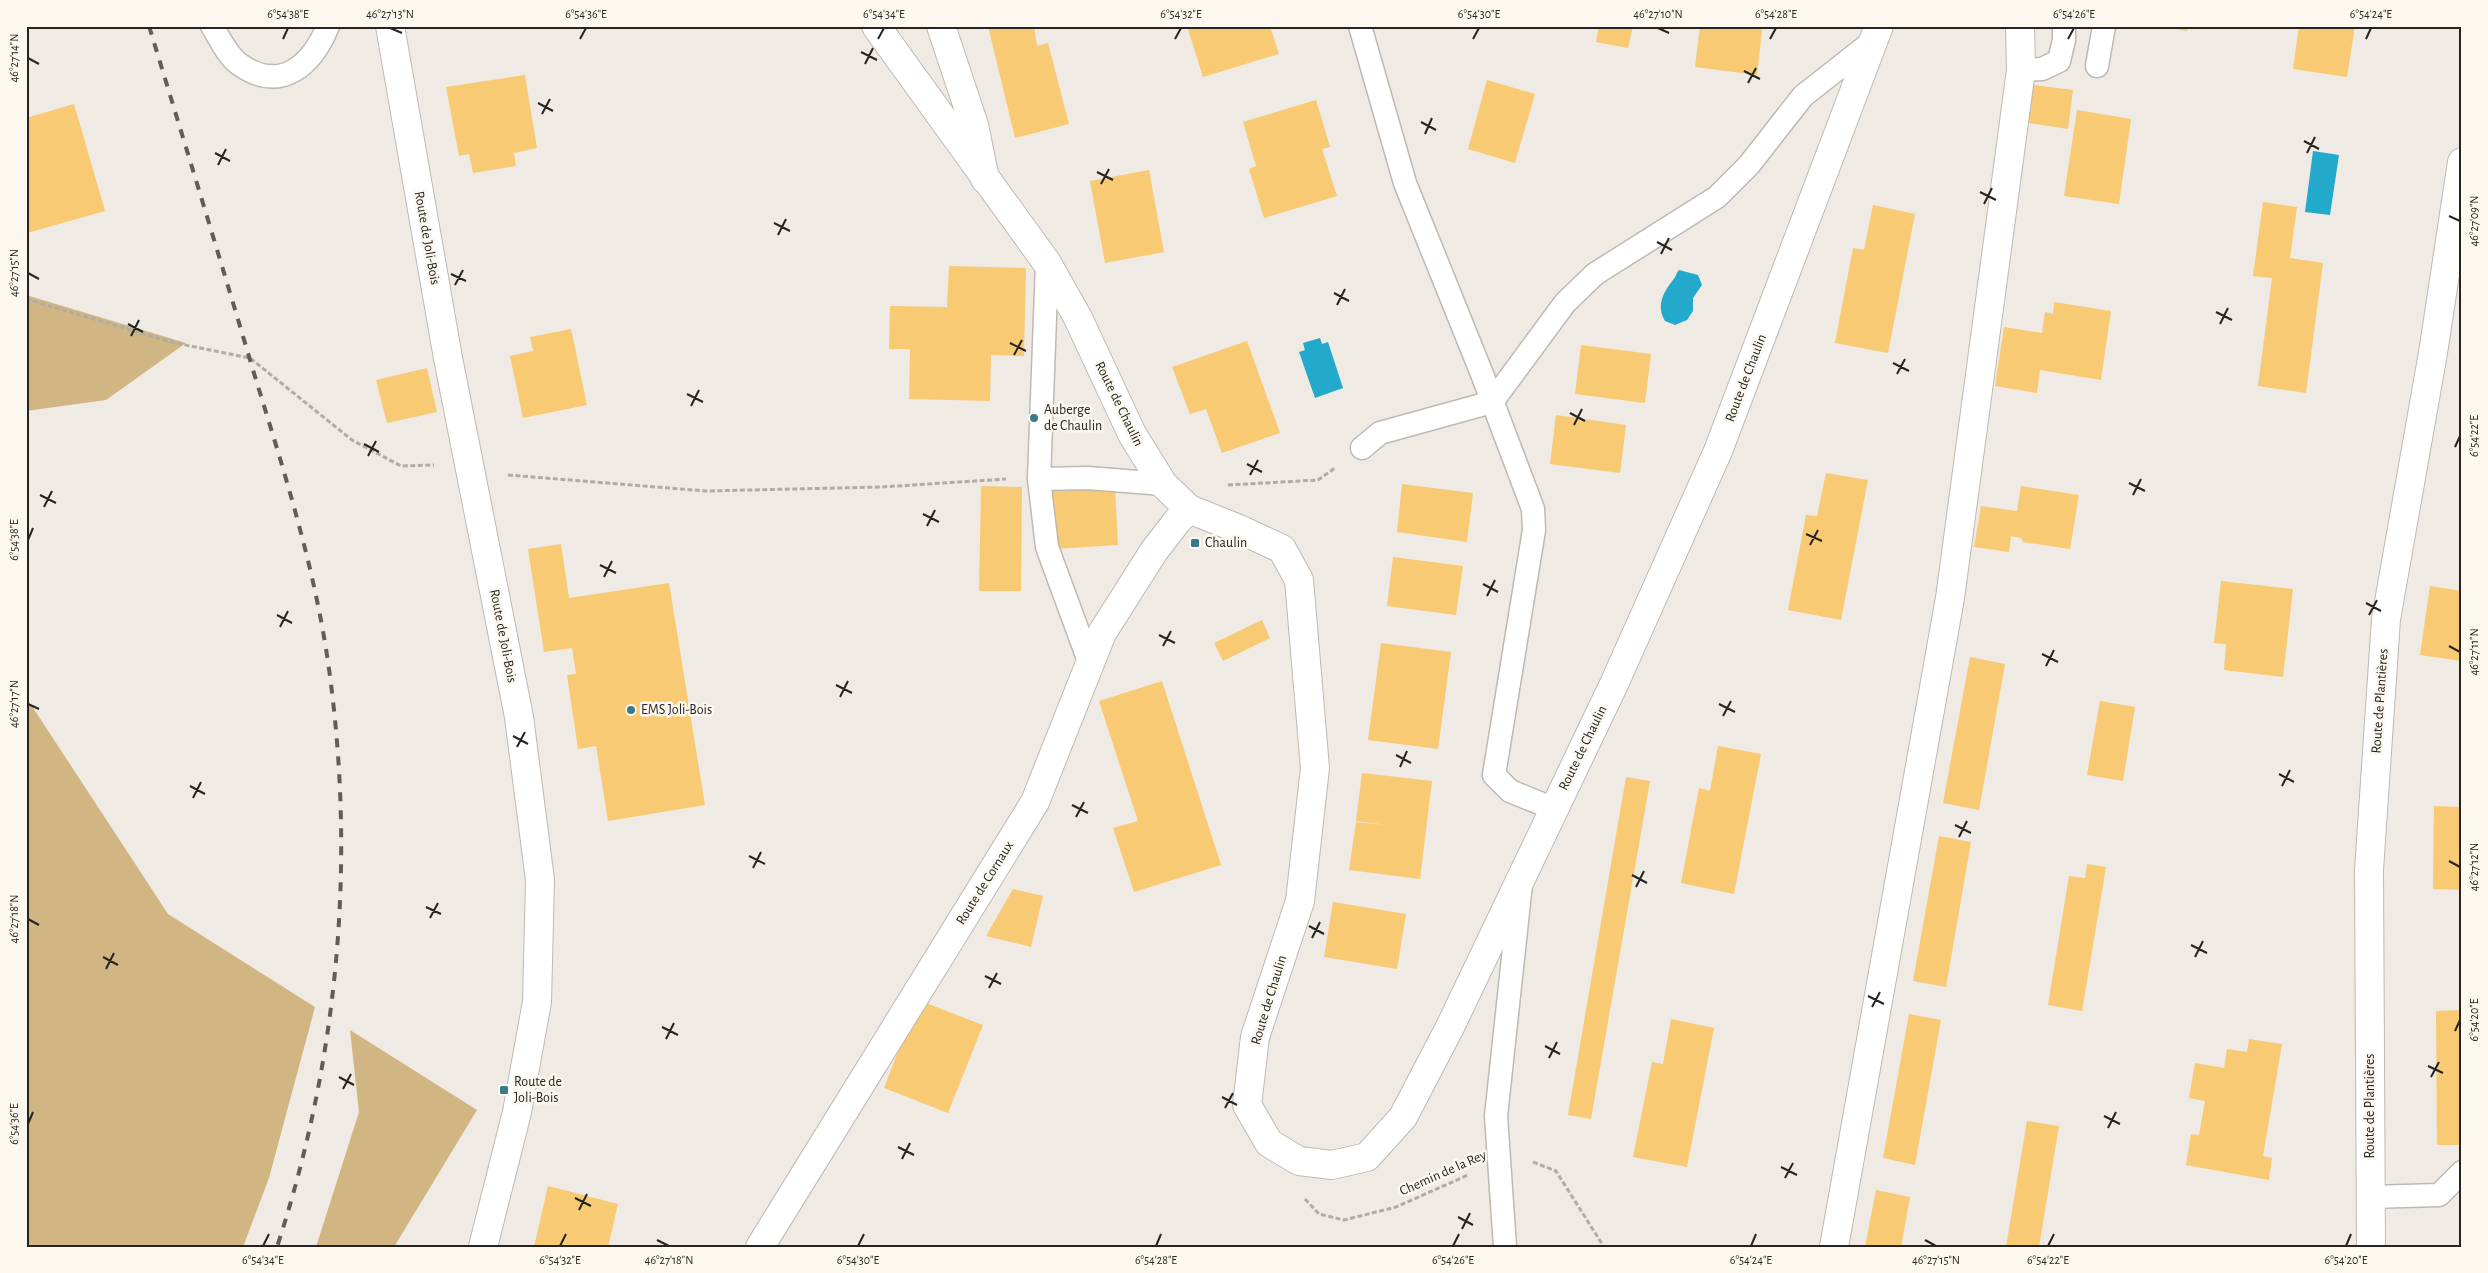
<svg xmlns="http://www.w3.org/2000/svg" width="2488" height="1273" viewBox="0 0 2488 1273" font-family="'Alegreya Sans',sans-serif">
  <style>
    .green { fill: #d1b684 }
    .water { fill: #23a9cb }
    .building { fill: #f7ca73 }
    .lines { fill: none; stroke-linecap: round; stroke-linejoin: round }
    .service-casing { stroke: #beb9b2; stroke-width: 25 }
    .minor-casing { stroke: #beb9b2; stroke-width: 30 }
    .tertiary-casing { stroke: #beb9b2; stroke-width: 30 }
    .path { stroke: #afaca6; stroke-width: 3; stroke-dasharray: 5 2.5; stroke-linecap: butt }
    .service { stroke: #fff; stroke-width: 22 }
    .minor { stroke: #fff; stroke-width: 28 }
    .tertiary { stroke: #fff; stroke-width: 28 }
    .rail { stroke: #5f5d59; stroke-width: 4; stroke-dasharray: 9 9; stroke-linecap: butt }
    .ticks { fill: none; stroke: #252421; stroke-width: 2 }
    .poi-dot { fill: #397a8d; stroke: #fcf8f0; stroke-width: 2 }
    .labels { text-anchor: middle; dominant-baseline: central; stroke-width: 5; stroke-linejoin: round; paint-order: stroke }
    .street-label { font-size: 14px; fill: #252421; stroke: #fcf8f0 }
    .poi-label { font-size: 14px; fill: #252421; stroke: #fcf8f0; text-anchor: start }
    .neatline { fill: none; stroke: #252421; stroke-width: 2 }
    .ticks-label { font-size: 12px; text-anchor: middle; fill: #252421 }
  </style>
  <rect width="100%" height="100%" fill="#efeae3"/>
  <g class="green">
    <path d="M26,295l160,48 -80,57 -80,11z"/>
    <path d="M26,697l142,217 147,93 -46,171 -26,69h-217z"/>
    <path d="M350,1030l127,80 -83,137h-78l43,-135z"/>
  </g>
  <g class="water">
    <path d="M2313,151l26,4 -9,60 -25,-3z"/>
    <path d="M1679,270l19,5 4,10 -9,13v13l-6,9 -12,5 -10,-4c-9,-16 -2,-28 8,-41 3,-3 3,-7 6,-10z"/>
    <path d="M1320,338l2,6 6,-2 15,46 -28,10 -16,-46 6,-2 -2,-7z"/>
  </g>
  <g class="building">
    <path d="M988,26h46l3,20 11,-3 21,81 -54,14z"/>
    <path d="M1187,26h83l9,28 -76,23z"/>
    <path d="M1599,26h34l-5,22 -32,-6z"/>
    <path d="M1700,26h48l14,4 -5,45 -62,-8z"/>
    <path d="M2159,26h29l-1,5z"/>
    <path d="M2299,26h56l-8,51 -54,-8z"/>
    <path d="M525,75l12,73 -23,5 2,13 -43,7 -4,-19 -10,2 -13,-69z"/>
    <path d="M1487,80l48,14 -20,69 -47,-14z"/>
    <path d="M2033,85l40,5 -5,39 -40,-6z"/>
    <path d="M1316,100l14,47 -8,2 15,47 -73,22 -15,-49 7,-3 -13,-44z"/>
    <path d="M74,104l31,107 -78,22 -1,-115z"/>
    <path d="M2077,110l54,9 -12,85 -55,-8z"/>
    <path d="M1149,170l15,82 -59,11 -15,-82z"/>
    <path d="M2263,202l34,5 -7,51 33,5 -17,130 -48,-7 14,-108 -19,-2z"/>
    <path d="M1873,205l42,9 -27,139 -53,-10 18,-95 11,2z"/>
    <path d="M949,266l77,2 -2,88 -33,-1 -1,46 -81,-2 1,-50h-21l1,-43 57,1z"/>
    <path d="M2054,302l57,9 -10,69 -61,-10 -3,23 -42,-7 9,-59 38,6 3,-21 8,2z"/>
    <path d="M571,329l16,76 -64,13 -13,-62 23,-5 -3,-14z"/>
    <path d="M1247,341l33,92 -58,20 -16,-44 -16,5 -18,-47z"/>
    <path d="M1581,345l70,9 -6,49 -70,-9z"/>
    <path d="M427,368l10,44 -50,11 -11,-43z"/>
    <path d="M1556,415l70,10 -6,48 -70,-9z"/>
    <path d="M1826,473l42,7 -27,140 -53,-10 18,-95 11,1z"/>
    <path d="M1402,484l71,9 -6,49 -70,-10z"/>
    <path d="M981,486l41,1 -1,104h-42z"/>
    <path d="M2021,486l58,9 -9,54 -47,-7 -2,-4 -10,-2 -2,16 -35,-5 7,-41 36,5z"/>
    <path d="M1115,487l3,58 -64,4 -3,-59z"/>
    <path d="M561,544l8,54 100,-15 36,222 -97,16 -12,-75 -18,3 -11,-74 9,-1 -4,-26 -28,4 -16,-103z"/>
    <path d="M1393,557l70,9 -7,49 -69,-9z"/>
    <path d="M2221,581l72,8 -10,88 -59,-7 2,-26 -12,-1z"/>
    <path d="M2430,586l32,5v70l-42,-6z"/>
    <path d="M1262,620l8,18 -47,23 -9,-18z"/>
    <path d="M1381,643l70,9 -13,97 -70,-9z"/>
    <path d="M1970,657l35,7 -26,146 -36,-7z"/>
    <path d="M1162,681l59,184 -87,27 -21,-64 25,-7 -39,-120z"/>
    <path d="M2100,701l35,6 -12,74 -36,-6z"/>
    <path d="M1718,746l43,8 -27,140 -53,-11 18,-95 11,3z"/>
    <path d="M1362,773l70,8 -12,98 -71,-9 7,-48 32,3 -32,-4z"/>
    <path d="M1626,777l24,4 -59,338 -23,-4z"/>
    <path d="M2434,806l28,1v83l-29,-1z"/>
    <path d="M1939,836l32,6 -25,145 -33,-6z"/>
    <path d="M2087,864l19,3 -24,144 -34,-6 21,-129 16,2z"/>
    <path d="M1013,889l30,7 -12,51 -45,-11z"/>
    <path d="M1333,902l73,12 -9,55 -73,-12z"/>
    <path d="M918,1000l65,25 -35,88 -64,-25z"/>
    <path d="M2462,1010v135h-25l-1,-134z"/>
    <path d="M1909,1014l32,6 -26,145 -32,-7z"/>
    <path d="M1671,1019l43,9 -27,139 -54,-10 19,-95 11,2z"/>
    <path d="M2249,1039l33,5 -19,112 9,2 -3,22 -83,-15 5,-31 8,1 6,-34 -16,-3 6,-35 29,5 3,-19 20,3z"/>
    <path d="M2027,1121l32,5 -20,121h-33z"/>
    <path d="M548,1186l70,18 -10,43h-74z"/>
    <path d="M1876,1190l34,7 -9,50h-36z"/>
  </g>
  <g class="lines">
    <defs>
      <g id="service">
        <path d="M212,26c8,13 15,29 27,38 42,30 73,1 89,-38"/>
        <path d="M1360,26l45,157 77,191 51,135 1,21 -40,245 16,16 44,18"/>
        <path d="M2097,66l7,-40"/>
        <path d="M2021,70l21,-1 17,-8 5,-21v-14"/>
        <path d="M1047,263l-8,216 8,68 43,117"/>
        <path d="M1362,448l18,-15 112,-31 73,-99 30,-29 122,-77 32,-32 54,-69 70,-55"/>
        <path d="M1039,479l49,-1 75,6"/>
        <path d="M2370,1197l69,-2 23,-23"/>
        <path d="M1505,1247l-9,-131 25,-232"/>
      </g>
      <g id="minor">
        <path d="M390,26l58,332 71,359 21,163 -3,122 -20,110 -34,135"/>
        <path d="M941,26l33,99 11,54"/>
        <path d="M760,1247l275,-445 67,-169 52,-82 24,-31 11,-11"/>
        <path d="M1834,1247l116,-649 71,-528 -1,-44"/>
        <path d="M2371,1247l-2,-377 17,-251 47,-266 29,-191"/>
      </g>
      <path id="tertiary" d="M876,26l171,237 31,55 54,116 31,50 26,25 50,20 43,20 17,31 16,188 -15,133 -45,136 -8,68 22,38 30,18 33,4 35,-8 36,-40 47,-90 164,-343 104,-233 161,-425"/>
    </defs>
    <use href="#service" class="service-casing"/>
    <use href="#minor" class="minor-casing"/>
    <use href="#tertiary" class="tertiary-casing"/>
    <g class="path">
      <path d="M26,299l149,44 75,15 102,82 49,26 33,-1"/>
      <path d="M508,475l198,16 175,-4 125,-8"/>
      <path d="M1228,485l90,-5 17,-12"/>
      <path d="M1533,1162l23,9 48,76"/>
      <path d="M1305,1199l14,15 25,6 52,-13 72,-32"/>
    </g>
    <use href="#service" class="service"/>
    <use href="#minor" class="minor"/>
    <use href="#tertiary" class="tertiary"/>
    <path class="rail" d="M149,26c35,115 70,229 104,344 30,98 62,197 76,299 27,195 9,391 -52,578"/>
  </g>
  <path class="ticks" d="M390,28l12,5M1658,28l11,5M283,39l5,-11M580,39l6,-11M878,39l6,-11M1175,39l6,-11M1473,39l6,-11M1770,39l6,-11M2068,39l6,-11M2366,39l5,-11M861,52l16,8M28,58l11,6M865,64l8,-16M1744,71l16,8M1748,83l8,-15M538,103l15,8M542,114l8,-15M1421,122l15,8M1425,134l7,-16M2304,141l15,8M215,153l15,8M2307,153l8,-16M218,165l8,-16M1097,172l16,8M1101,184l8,-15M1980,192l16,8M1984,204l8,-16M2449,216l11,5M774,223l16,8M778,235l8,-16M1657,242l15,8M1661,254l8,-16M28,273l11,6M451,274l15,7M455,285l8,-15M1334,293l15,8M1337,305l8,-16M2216,312l16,8M128,324l15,8M2220,324l8,-16M131,336l8,-16M1010,343l16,8M1014,355l8,-15M1893,363l16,8M1897,374l8,-15M687,394l16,8M691,406l8,-16M1570,413l15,8M1574,425l8,-16M364,444l15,8M2455,447l5,-11M368,456l8,-15M1247,464l15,8M1250,475l8,-15M2129,483l16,8M40,495l16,8M2133,495l8,-16M44,507l8,-16M923,514l16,8M927,526l8,-16M1806,534l16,7M28,540l5,-12M1810,545l8,-15M600,565l16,8M604,577l8,-16M1483,584l15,8M1487,596l8,-16M2366,603l15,8M277,615l15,8M2369,615l8,-15M280,627l8,-16M1159,635l16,8M1163,646l8,-15M2449,646l11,6M2042,654l16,8M2046,666l8,-16M836,685l16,8M840,697l8,-16M28,704l11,5M1719,704l16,8M1723,716l8,-15M513,736l15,8M517,747l8,-15M1396,755l15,8M1400,767l7,-16M2279,774l15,8M190,786l15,8M2282,786l8,-16M193,798l8,-16M1072,805l16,8M1076,817l8,-15M1955,825l16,8M1959,837l8,-16M749,856l16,8M2449,861l11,6M753,868l8,-16M1632,875l15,8M1636,887l8,-16M426,907l15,7M430,918l8,-15M28,919l11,6M1309,926l15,8M1312,938l8,-16M2191,945l16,8M103,957l15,8M2195,957l8,-16M106,969l8,-16M985,976l16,8M989,988l8,-15M1868,996l16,8M1872,1007l8,-15M662,1027l16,8M2455,1031l5,-11M666,1039l8,-16M1545,1046l15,8M1549,1058l8,-16M2428,1066l15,7M339,1077l15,8M2431,1077l8,-15M343,1089l8,-15M1222,1097l15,8M1225,1108l8,-15M2104,1116l16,8M28,1124l5,-12M2108,1128l8,-16M898,1147l16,8M902,1159l8,-16M1781,1167l16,8M1785,1178l8,-15M575,1198l16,8M579,1210l8,-16M1458,1217l15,8M1462,1229l8,-16M657,1240l12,6M1925,1240l11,6M263,1246l6,-12M560,1246l6,-12M858,1246l6,-12M1156,1246l5,-12M1453,1246l6,-12M1751,1246l5,-12M2048,1246l6,-12M2346,1246l5,-12"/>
  <g class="poi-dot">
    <circle cx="1034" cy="418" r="5"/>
    <rect x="1190" y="538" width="10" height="10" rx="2.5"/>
    <circle cx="631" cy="710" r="5"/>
    <rect x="499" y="1085" width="10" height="10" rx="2.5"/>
  </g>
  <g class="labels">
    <g class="street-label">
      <text transform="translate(427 238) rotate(80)">Route de Joli-Bois</text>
      <text transform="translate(1746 378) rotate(-69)">Route de Chaulin</text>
      <text transform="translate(1119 404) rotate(64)">Route de Chaulin</text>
      <text transform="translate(503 636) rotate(79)">Route de Joli-Bois</text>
      <text transform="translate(2380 701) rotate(-86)">Route de Plantières</text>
      <text transform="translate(1583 748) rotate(-64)">Route de Chaulin</text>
      <text transform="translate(985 883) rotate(-58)">Route de Cornaux</text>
      <text transform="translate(1269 1000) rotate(-73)">Route de Chaulin</text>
      <text transform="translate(2370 1106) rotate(-90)">Route de Plantières</text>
      <text transform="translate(1443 1173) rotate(-24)">Chemin de la Rey</text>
    </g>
    <g class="poi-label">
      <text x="1044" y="410">Auberge<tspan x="1044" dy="16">de Chaulin</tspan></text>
      <text x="1205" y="543">Chaulin</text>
      <text x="641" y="710">EMS Joli-Bois</text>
      <text x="514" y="1082">Route de<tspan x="514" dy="16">Joli-Bois</tspan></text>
    </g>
  </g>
  <rect width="2488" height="1273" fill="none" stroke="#fcf8f0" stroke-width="55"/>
  <rect x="28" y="28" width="2432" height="1218" class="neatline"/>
  <g class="ticks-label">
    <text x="288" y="18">6°54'38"E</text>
    <text x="390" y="18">46°27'13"N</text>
    <text x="586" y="18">6°54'36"E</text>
    <text x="884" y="18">6°54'34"E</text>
    <text x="1181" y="18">6°54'32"E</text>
    <text x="1479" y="18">6°54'30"E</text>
    <text x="1658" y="18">46°27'10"N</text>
    <text x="1776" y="18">6°54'28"E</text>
    <text x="2074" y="18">6°54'26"E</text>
    <text x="2371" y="18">6°54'24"E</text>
    <text transform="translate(14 58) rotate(-90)" y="4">46°27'14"N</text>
    <text transform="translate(2474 221) rotate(-90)" y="4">46°27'09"N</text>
    <text transform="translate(14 273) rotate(-90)" y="4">46°27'15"N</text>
    <text transform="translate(2474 436) rotate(-90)" y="4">6°54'22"E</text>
    <text transform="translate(14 540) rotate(-90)" y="4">6°54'38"E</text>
    <text transform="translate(2474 652) rotate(-90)" y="4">46°27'11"N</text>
    <text transform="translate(14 704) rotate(-90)" y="4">46°27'17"N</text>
    <text transform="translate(2474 867) rotate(-90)" y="4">46°27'12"N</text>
    <text transform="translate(14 919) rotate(-90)" y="4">46°27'18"N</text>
    <text transform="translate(2474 1020) rotate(-90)" y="4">6°54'20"E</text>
    <text transform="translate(14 1124) rotate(-90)" y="4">6°54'36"E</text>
    <text x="263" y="1264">6°54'34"E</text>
    <text x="560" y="1264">6°54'32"E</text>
    <text x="669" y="1264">46°27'18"N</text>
    <text x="858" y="1264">6°54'30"E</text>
    <text x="1156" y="1264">6°54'28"E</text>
    <text x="1453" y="1264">6°54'26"E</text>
    <text x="1751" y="1264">6°54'24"E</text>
    <text x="1936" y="1264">46°27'15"N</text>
    <text x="2048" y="1264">6°54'22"E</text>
    <text x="2346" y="1264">6°54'20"E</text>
  </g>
</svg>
